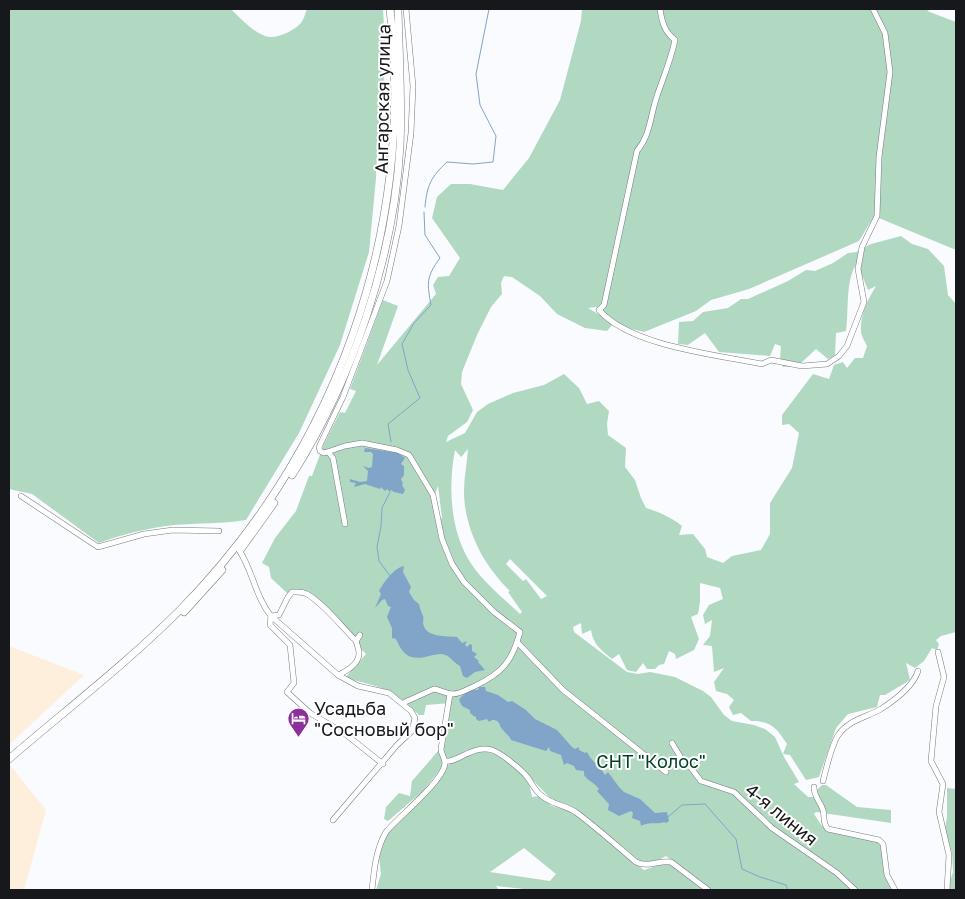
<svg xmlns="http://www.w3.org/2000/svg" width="965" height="899" viewBox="0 0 965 899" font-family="'Golos Text',sans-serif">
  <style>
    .industrial { fill: #feefdc }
    .green { fill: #b1d8c1; fill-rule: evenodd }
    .water { fill: #80a5c9 }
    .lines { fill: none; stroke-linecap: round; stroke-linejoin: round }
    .stream { stroke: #80a5c9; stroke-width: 1 }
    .street-casing { stroke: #767980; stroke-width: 6 }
    .secondary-casing { stroke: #767980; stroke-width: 8 }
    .street { stroke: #fff; stroke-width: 5 }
    .secondary { stroke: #fff; stroke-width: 7 }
    .labels { text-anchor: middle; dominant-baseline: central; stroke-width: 4; stroke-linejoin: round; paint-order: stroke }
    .street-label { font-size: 18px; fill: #17181b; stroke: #fff }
    .poi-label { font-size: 18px; fill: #17181b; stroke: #fff; text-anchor: start }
    .park-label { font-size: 18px; fill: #004227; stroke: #fff }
  </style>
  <rect width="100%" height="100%" fill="#fafbff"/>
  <g class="industrial">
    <path d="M9,646l75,29 -75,70z"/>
    <path d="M9,764l37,46 -22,80h-15z"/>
  </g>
  <g class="green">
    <path d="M9,9h222c9,9 22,23 34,27 10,4 29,-5 36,-13 3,-4 4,-9 6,-14h76l3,51 -8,71 -2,47 -7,74 -29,93 -41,88 -53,87c-24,4 -48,3 -72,5 -26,3 -51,9 -75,18l-67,-49 -23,-5z"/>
    <path d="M582,9h350l-5,2 29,11v228l-82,-34 -15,25 -110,48 -38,11 -15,11 -52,21 -24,-6 -24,-19 -8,1 17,10 7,7 -5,6 -22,-3 -28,-14 -17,-18 -28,-19 -8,-1 -3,7 1,11 -11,13 -14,28 -15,37 -1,12 12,26 -6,12 -19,14 -2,6 19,-9 12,-21 11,-8 25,-11 31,-8 20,-11 15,14 8,16 12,-3 10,10 -2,13 1,11 18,13 -1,19 10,13 6,18 5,10c13,4 25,9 36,18l-3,9 14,-1 12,15 2,8 16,6 9,-7 29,-6 9,-16v-31l22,-35 7,-35 -10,-9 -7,1v-10l31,-41 16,5 5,-14 9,-3 4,6 8,-10h8l4,-12c-2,-5 -6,-10 -6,-15 -1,-16 7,-32 15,-45l-8,4 -11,-27c-12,17 -8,47 -11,68l-10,2 -1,22 -7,4 -12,-10 -16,15 -4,2 -13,1 -3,-7 1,-14 -6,-2 -5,12 -51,-4 -14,-19 -17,12 -10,-1 1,-22 14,-1 10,-9 25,-4 13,-9h7l40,-18 18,-11 9,1 18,-8 15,-10 8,-1 15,-8 30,-8 11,8 16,5 16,17 4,29 8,9v328l-15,4 -5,4 3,4 -2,6 -5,-2 -8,13 -9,7 -9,-5 4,17 -25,15h-5l-3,12 -29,7 -12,14 -17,49 -13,3 -16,-25 -7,-1 4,-10c-11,-17 -16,-23 -36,-23l-10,-8 -8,2 -4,-8 5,-7 -7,-6 -11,-3 -2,-9 10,-14 -10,4 -2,-26 -9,-1 7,-9 2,-16 -7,4 -2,-9 6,-10 14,-6 -3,-11 -20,-5v19l-2,12 -7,3 8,22 -5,11 -18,9 -1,-5 -6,-3 -5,13 -5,1 -4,4h-8l-4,-6 -7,9 -9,-2 -8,-16 -7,5c-11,-9 -19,-15 -21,-29l-9,4 -1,-11 -8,4 1,5 53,40 11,2 12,-2 25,5 28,14 8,6 13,18 8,6 22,4 11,4 10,8 9,20 15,25 -5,2 14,13h9l-1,-6 6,-6h4l31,22 34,3v13l-75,-11 -2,2 8,12 16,5 40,10 4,4 6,38 5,7h-183l-44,-34 -9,5h-20l-65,-54 -21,-8 -26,-27 -33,-25 -25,3 -20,11 -24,30 -35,30 -4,-2 2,-12 13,-14 11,3 2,-15 33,-38 5,-40 -24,2 -2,10h-5c-27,-27 -38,-28 -74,-37l21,-24 -6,-6 -4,-10 -53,-47 -7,-2 -8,5 -17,-16 -2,-11 -7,-4 13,-25 21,-27 13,-35h3l12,-32 16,-32 5,1 11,-22 -6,-2 33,-89 15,6 -21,59 59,-71 -3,-9 5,-8 11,-1 11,-18 -28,-40 5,-21 14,-13h19l33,6 26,-32 31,-58 21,-79zM468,449c-1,14 -4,28 -4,42 0,37 19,74 46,100l-2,1 14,20 -2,2c-17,-16 -37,-32 -50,-52 -20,-32 -22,-76 -15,-112l6,7zM438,486l4,32 -2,2c3,24 13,44 25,65l-7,-7 -20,-42 -2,-23 -3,-14zM510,559l37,37 -6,3 -15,-20 -3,2 -17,-17z"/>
    <path d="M484,751l16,5 28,23 4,18 8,-1 12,10 21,6 71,58 18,-6 11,-1 33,27h-173l-37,-4 3,4h-123l5,-16 -2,-18 7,-24 26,-26 35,-40 24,-13zM524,848l32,26 -6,7 -60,-9z"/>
    <path d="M947,788l9,1v101h-9l6,-18 -1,-19 -7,-24 2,-13z"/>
  </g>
  <g class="water">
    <path d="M365,448l33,5 7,5 -4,6 3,2v9l-3,4 2,5 -1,1 3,5 -2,4 -9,-2 -3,-2 -1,2 -3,-3 -2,2 -4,-4 -1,2 -15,-5 -11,3 2,-4 -6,-1v-3l10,3 7,-1 1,-10 -5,-5 6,2 3,-1 1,-13 -2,-2h-7z"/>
    <path d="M404,566l-1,6 8,15 -2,5 5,8 5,4c1,5 2,7 4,12 1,2 0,5 0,7 2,15 24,13 34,14l5,6 5,-2 -2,4 2,2 3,-3 2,1v6l5,3 -3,3 5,4 -1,1 7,8 -10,2 -8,6 -4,-2 -3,-10c-7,-3 -10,-12 -19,-12 -4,0 -8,1 -12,2 -18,5 -26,0 -33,-17l-4,-1v-10l-5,-11 4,-10 -3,-1 -3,-7 -3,1 -7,8 6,-14 -2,-3c5,-9 15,-23 25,-25z"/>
    <path d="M479,687h6l1,4 12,4 10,7 4,-1 14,9 9,9 22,11 15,17 3,2 4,-2v3l6,3 2,-1c4,9 13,14 18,23l3,-3 11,15 5,5 16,7 15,14 12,-1 2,9 -3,2 -2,-1c-7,3 -14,-1 -23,4l-1,-5 -8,-3 1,-5 -2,-2 -12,5 -11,-6 1,-6 -12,-13 2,-2c-4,-6 -11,-8 -15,-14v-4l-8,-1 -2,-4 -7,-3 -3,2 -3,-10 -11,-4 -1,-4 -3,4 -35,-11c-2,-5 -5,-6 -8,-10 -5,-5 -2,-10 -11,-10l-3,2 -2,-3 -8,2 -3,-2v-3l-1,1 -5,-4v-3l-8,-4 -3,-6c4,-6 12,-11 19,-10z"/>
  </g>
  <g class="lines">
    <g class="stream">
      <path d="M425,207c2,-22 6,-30 22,-45l26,2 20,-2 3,-26 -16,-31 -4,-31 13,-65"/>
      <path d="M391,442l-3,-18 32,-26 -12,-28 -6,-26 12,-21 17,-18c-4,-22 -5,-28 9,-47l-15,-23 -1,-23"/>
      <path d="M390,492l-8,16 -1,18 -4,21 2,14 12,16"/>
      <path d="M668,817l14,-12 23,-1 31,35 6,30 18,8 26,8 2,5"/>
    </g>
    <defs>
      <g id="street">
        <path d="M660,9c2,13 4,22 15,31 -4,20 -12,38 -18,56 -7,20 -6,38 -20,55l-33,154 -5,5c31,36 118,45 163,54l9,-4 31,6 25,-2 12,-8 8,-10 17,-44 -6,-33 4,-22 15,-31 2,-59 11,-85 -5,-39 -12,-24"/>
        <path d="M329,453l4,5 12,66"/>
        <path d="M21,496l77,51 46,-13 29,-4 46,1"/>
        <path d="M239,550c14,21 16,46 32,66l67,59 20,11 31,7 22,18 4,7 -3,13 -15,14 -64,75"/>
        <path d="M360,635l-4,6c-15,-15 -32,-37 -49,-47 -5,-3 -10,-2 -15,-2l-4,5 -9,18 -8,1 -1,9 20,20 4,38 -7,9 23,21 34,20 39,31"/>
        <path d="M518,643l45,47 103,82"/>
        <path d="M938,652l6,25 -8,29 -5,55 12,23 -4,28 10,43 -2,35"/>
        <path d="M338,675c9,-4 21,-11 21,-22 0,-4 -2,-8 -3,-12"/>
        <path d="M403,703l31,-14c6,1 13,5 19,5 7,0 15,-5 22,-8 27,-13 37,-24 45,-54l-26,-20 -30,-30 -12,-18 -10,-25 -9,-44 -24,-40 -12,-5 -35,-7 -17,3 -21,7 -4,-2 -1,-4 24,-50 44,-116 12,-55 12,-93 2,-47 -7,-77"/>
        <path d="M672,743l9,15 10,10 10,13 33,11 38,36 65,45 18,17"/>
        <path d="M445,761c10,3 29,-17 47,-11 9,3 30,20 36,28 5,7 7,13 14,18 11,9 24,9 35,17 20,15 40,33 59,49 12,6 23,-2 35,0l37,28"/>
        <path d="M823,781c3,-12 9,-38 16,-47 10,-14 28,-17 42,-25 14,-9 32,-22 37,-38"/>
        <path d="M814,787c0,10 6,14 9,23 2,7 -1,13 5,19l51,11 4,4 4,31 8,15"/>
        <path d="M372,890c2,-20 4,-41 14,-58 12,-15 58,-51 59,-69 0,-5 -4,-9 -4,-14l9,-55"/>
      </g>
      <g id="secondary">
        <path d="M292,475c60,-94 102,-218 108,-329 2,-46 -1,-92 -2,-137"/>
        <path d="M241,549l33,-46"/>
        <path d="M184,612l38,-42"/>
        <path d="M9,759c57,-49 118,-96 171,-149 157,-160 235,-378 210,-601"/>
      </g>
    </defs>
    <use href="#street" class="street-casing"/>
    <use href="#secondary" class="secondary-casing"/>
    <use href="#street" class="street"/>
    <use href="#secondary" class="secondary"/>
  </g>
  <defs>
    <symbol id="hotel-pin" viewBox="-11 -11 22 30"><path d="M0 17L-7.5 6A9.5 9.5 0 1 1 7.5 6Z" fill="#8c309b" stroke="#fff"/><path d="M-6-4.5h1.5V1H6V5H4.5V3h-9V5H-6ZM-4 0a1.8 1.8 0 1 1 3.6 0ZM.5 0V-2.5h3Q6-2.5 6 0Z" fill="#fff"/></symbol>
  </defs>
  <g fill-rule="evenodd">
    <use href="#hotel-pin" x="286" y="706" width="25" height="34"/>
  </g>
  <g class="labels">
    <g class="street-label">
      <text transform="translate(382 99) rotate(-89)">Ангарская улица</text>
      <text transform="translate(782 814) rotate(39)">4-я линия</text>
    </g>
    <g class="poi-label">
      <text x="314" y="708">Усадьба<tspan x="314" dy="21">"Сосновый бор"</tspan></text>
    </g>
    <g class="park-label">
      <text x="651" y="761">СНТ "Колос"</text>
    </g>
  </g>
  <rect width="965" height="899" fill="none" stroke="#17181b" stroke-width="20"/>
</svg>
